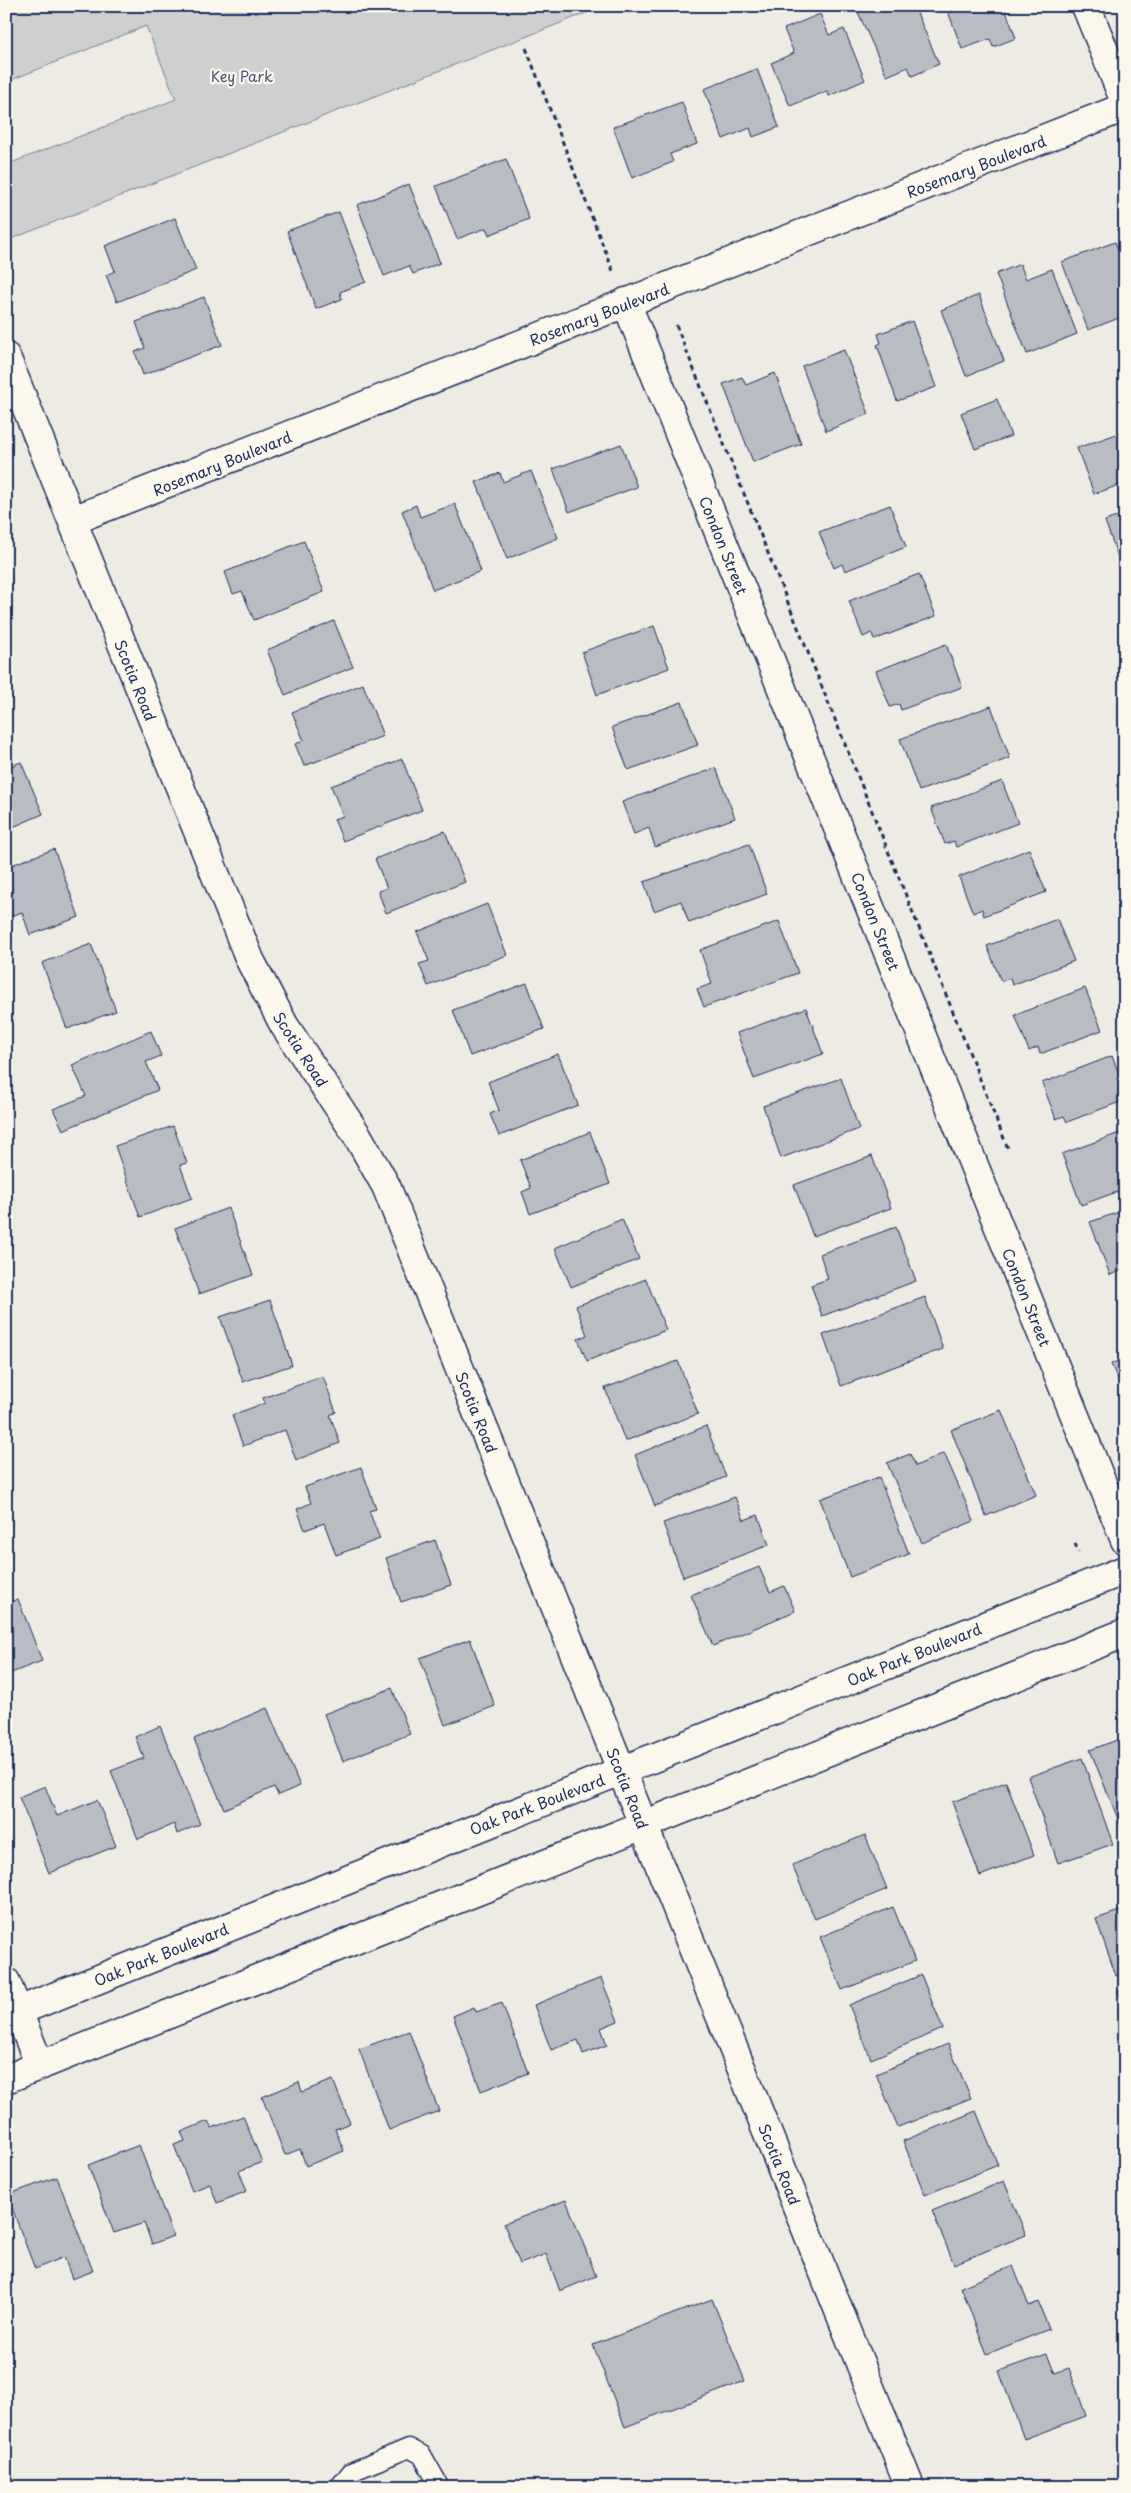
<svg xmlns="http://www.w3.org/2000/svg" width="1131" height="2493" viewBox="0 0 1131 2493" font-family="'Playpen Sans',sans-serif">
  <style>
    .green { fill: #cecfcf; stroke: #747f96 }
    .building { fill: #b9bcc3; stroke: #1b2f5e }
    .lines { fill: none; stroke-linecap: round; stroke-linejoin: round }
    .lane-casing { stroke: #1b2f5e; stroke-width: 21 }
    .street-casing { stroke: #1b2f5e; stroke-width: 31 }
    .secondary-casing { stroke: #1b2f5e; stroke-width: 31 }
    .path { stroke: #1b2f5e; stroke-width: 3; stroke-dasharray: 5 4; stroke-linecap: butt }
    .lane { stroke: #fbf7ec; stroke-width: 18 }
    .street { stroke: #fbf7ec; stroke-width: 28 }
    .secondary { stroke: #fbf7ec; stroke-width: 28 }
    .labels { text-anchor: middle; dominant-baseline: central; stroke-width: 4.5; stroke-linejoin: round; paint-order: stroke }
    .park-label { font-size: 15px; fill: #48577a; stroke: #fbf7ec }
    .street-label { font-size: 15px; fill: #1b2f5e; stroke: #fbf7ec }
  </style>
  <rect width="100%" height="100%" fill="#eeebe4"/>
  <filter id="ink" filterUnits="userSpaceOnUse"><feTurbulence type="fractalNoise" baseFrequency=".02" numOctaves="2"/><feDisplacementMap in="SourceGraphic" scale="10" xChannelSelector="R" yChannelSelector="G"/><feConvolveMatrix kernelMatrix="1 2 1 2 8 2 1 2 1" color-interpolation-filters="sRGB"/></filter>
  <g filter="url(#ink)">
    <path class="green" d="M6,6h598l-598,235v-76l170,-66 -30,-73 -140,56z"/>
    <g class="building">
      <path d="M866,6h48l25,58 -27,12 -4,-9 -21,9 -30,-66z"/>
      <path d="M946,6h58l12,32 -23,9 -3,-8 -28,10z"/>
      <path d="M820,14l9,21 15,-6 21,51 -36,16 -2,-5 -37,15 -19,-43 23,-10 -10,-24z"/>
      <path d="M757,69l22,58 -26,10 -3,-9 -27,11 -19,-50z"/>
      <path d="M682,102l15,42 -27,10 3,8 -41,16 -19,-51z"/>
      <path d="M506,159l23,60 -40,16 -3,-7 -29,11 -21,-53z"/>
      <path d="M409,184l31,79 -27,11 -4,-8 -25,10 -27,-71z"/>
      <path d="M339,212l27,70 -26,10 2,7 -26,10 -29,-78z"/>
      <path d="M175,218l21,52 -79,32 -11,-27 9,-4 -10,-25z"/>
      <path d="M1115,242l10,25v65l-6,-14 -31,12 -26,-68z"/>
      <path d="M1020,264l6,15 26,-10 25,65 -50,20 -31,-80z"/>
      <path d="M979,295l25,66 -38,15 -25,-66z"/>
      <path d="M204,297l18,48 -79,30 -8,-23 10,-4 -9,-26z"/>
      <path d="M912,321l24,66 -39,14 -20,-56 4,-2 -3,-9z"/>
      <path d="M844,350l25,64 -43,17 -24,-65z"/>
      <path d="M775,373l26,71 -48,18 -30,-78 19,-7 4,8z"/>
      <path d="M997,399l14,37 -36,13 -14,-36z"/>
      <path d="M1125,431v52l-31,11 -17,-46z"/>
      <path d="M621,444l16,43 -68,25 -16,-43z"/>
      <path d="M531,471l27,67 -51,21 -31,-77 24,-9 3,9z"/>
      <path d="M455,504l26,67 -48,19 -31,-79 14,-6 4,12z"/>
      <path d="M890,505l16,42 -61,24 -3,-7 -8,4 -15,-36z"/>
      <path d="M1125,514v57h-2l-18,-50z"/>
      <path d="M304,541l20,51 -70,28 -12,-29 -9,3 -8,-22z"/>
      <path d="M919,574l17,42 -62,24 -2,-7 -9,4 -14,-36z"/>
      <path d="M334,621l19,46 -68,28 -18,-45z"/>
      <path d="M654,626l15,42 -72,27 -15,-43z"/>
      <path d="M946,644l16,43 -61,23 -2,-6 -9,3 -14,-36z"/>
      <path d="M363,684l20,52 -79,30 -9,-22 9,-3 -12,-29z"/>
      <path d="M682,702l16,43 -70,25 -16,-43z"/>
      <path d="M991,706l19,52 -91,33 -19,-52z"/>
      <path d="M402,759l20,51 -79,31 -9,-22 9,-3 -12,-30z"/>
      <path d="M21,762l22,52 -37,16v-62z"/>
      <path d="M716,768l19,50 -80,29 -6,-19 -15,6 -12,-32z"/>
      <path d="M1002,781l16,42 -62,24 -2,-6 -9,3 -14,-36z"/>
      <path d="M445,831l20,51 -79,31 -8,-22 9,-3 -12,-29z"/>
      <path d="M749,844l18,50 -78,29 -8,-22 -27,10 -10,-29z"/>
      <path d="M54,849l25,68 -49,18 -8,-23 -16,6v-51z"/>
      <path d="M1029,849l17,43 -62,24 -2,-7 -9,4 -14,-36z"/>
      <path d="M487,904l20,51 -79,31 -9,-22 10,-3 -12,-29z"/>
      <path d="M1057,919l17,42 -62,24 -2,-7 -9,3 -14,-35z"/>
      <path d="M779,921l19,52 -94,34 -7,-18 15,-5 -12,-34z"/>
      <path d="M91,944l25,67 -49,18 -25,-66z"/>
      <path d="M527,983l17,46 -74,27 -17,-46z"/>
      <path d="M1085,988l17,42 -62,24 -2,-7 -9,4 -14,-36z"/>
      <path d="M806,1008l17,46 -69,25 -17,-46z"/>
      <path d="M151,1031l10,25 -15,6 12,28 -95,40 -10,-21 33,-13 -14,-31z"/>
      <path d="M558,1054l20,51 -79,31 -9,-22 9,-4 -11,-28z"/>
      <path d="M1112,1056l13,33v11l-58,22 -3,-6 -8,3 -14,-36z"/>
      <path d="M841,1078l18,51 -78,29 -18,-52z"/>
      <path d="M173,1126l14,37 -7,2 12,33 -52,19 -25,-71z"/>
      <path d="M1125,1131v58l-44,16 -19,-51z"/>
      <path d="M590,1132l20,52 -80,30 -8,-22 9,-4 -11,-28z"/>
      <path d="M872,1156l19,52 -78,28 -19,-51z"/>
      <path d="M228,1208l25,67 -54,19 -24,-66z"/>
      <path d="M1125,1210v59l-15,6 -20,-53z"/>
      <path d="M622,1219l17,40 -68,28 -16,-39z"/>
      <path d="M896,1227l20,54 -94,35 -11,-31 17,-6 -8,-25z"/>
      <path d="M646,1279l20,51 -79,31 -9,-22 9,-4 -11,-29z"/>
      <path d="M925,1297l18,52 -102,37 -18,-51z"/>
      <path d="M270,1300l22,65 -49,17 -23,-65z"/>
      <path d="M1125,1358v37l-14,-31z"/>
      <path d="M678,1361l20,53 -73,27 -20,-53z"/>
      <path d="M323,1376l13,36 -6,3 10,28 -44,17 -11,-30 -42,16 -11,-31 33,-12 -2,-5z"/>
      <path d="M1001,1410l35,85 -50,21 -35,-86z"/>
      <path d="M706,1426l20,51 -71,29 -20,-51z"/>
      <path d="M944,1453l30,68 -52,22 -35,-80 23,-9 6,12z"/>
      <path d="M361,1467l15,42 -7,2 11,28 -44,16 -12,-32 -19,7 -8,-21 14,-6 -6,-16z"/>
      <path d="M879,1477l30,77 -59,23 -30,-78z"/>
      <path d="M735,1497l9,23 14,-5 11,30 -86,32 -20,-54z"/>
      <path d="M435,1540l16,45 -50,17 -15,-44z"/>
      <path d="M759,1567l11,25 14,-6 11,25 -82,35 -22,-51z"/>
      <path d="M18,1599l24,62 -36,14v-71z"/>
      <path d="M470,1639l25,67 -50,19 -25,-67z"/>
      <path d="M392,1688l18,46 -67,27 -19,-47z"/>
      <path d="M267,1708l33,78 -22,9 -4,-8 -50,22 -30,-70z"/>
      <path d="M160,1726l40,98 -23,10 -3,-10 -36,15 -27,-68 33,-13 -9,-21z"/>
      <path d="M1125,1737v99l-35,-86z"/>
      <path d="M1082,1758l31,86 -55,19 -30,-86z"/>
      <path d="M1006,1782l28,73 -54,21 -28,-74z"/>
      <path d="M45,1786l12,30 40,-16 19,46 -67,27 -30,-76z"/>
      <path d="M865,1835l22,54 -72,30 -23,-54z"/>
      <path d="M893,1907l22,54 -73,29 -22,-53z"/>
      <path d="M1125,1909v64l-9,3 -20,-57z"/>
      <path d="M921,1975l22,54 -72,30 -22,-54z"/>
      <path d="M601,1978l17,43 -17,7 6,17 -24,9 -5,-14 -27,10 -17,-45z"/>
      <path d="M1125,1988v23l-7,-20z"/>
      <path d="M502,2003l26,70 -47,18 -28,-75 21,-9 2,5z"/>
      <path d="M409,2031l30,80 -50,19 -30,-81z"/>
      <path d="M948,2044l23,54 -73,29 -22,-53z"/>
      <path d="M333,2080l17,43 -15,6 9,22 -38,15 -6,-17 -15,6 -23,-58 37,-15 3,10z"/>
      <path d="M976,2111l22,54 -73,30 -22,-54z"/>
      <path d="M243,2116l19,46 -23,9 8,20 -30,12 -7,-19 -18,7 -18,-46 11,-4 -4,-9 27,-11 4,7z"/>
      <path d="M139,2145l34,91 -21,8 -8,-21 -30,10 -26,-68z"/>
      <path d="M57,2177l36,94 -21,8 -8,-22 -29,12 -28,-74z"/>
      <path d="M1004,2181l22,54 -72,29 -22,-53z"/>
      <path d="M566,2200l30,76 -36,15 -14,-37 -26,10 -16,-40z"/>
      <path d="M1013,2266l16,40 9,-4 11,27 -62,25 -26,-67z"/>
      <path d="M712,2299l33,82 -120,46 -32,-82z"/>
      <path d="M1047,2354l8,19 14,-5 17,48 -62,23 -25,-68z"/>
      <path d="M1101,2482l1,5h-12z"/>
    </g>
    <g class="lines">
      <defs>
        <path id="lane" d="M339,2487l12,-15 58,-24 13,7 18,32"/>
        <g id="street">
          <path d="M1086,6l39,96"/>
          <path d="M626,302l499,1238"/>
          <path d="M73,520l1052,-413"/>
          <path d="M6,1982l34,84"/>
        </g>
        <g id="secondary">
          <path d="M6,357l244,603 34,65 73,110 29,51 524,1301"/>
          <path d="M6,2016l1119,-446"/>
          <path d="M6,2079l1119,-446"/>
        </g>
      </defs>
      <use href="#lane" class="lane-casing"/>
      <use href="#street" class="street-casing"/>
      <use href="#secondary" class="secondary-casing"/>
      <g class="path">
        <path d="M526,48l87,223"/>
        <path d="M676,325l333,826"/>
        <path d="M1075,1543l3,9"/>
      </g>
      <use href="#lane" class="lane"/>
      <use href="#street" class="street"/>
      <use href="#secondary" class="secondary"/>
    </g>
  </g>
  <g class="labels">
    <g class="park-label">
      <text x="242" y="75">Key Park</text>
    </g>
    <g class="street-label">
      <text transform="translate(976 166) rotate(-21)">Rosemary Boulevard</text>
      <text transform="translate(599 314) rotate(-21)">Rosemary Boulevard</text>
      <text transform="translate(222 463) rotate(-22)">Rosemary Boulevard</text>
      <text transform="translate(724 545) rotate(68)">Condon Street</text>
      <text transform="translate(136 680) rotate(68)">Scotia Road</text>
      <text transform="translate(876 921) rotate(68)">Condon Street</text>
      <text transform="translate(301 1049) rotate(57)">Scotia Road</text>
      <text transform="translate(1027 1297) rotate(68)">Condon Street</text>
      <text transform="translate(477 1412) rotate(68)">Scotia Road</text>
      <text transform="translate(914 1654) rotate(-22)">Oak Park Boulevard</text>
      <text transform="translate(628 1788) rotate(68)">Scotia Road</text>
      <text transform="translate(537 1804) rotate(-21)">Oak Park Boulevard</text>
      <text transform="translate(161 1954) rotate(-22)">Oak Park Boulevard</text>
      <text transform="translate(780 2164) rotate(68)">Scotia Road</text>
    </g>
  </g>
  <rect width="1131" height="2493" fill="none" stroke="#fbf7ec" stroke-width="25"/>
  <rect x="12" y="12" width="1106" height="2468" fill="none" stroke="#1b2f5e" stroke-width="2" filter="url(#ink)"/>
</svg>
